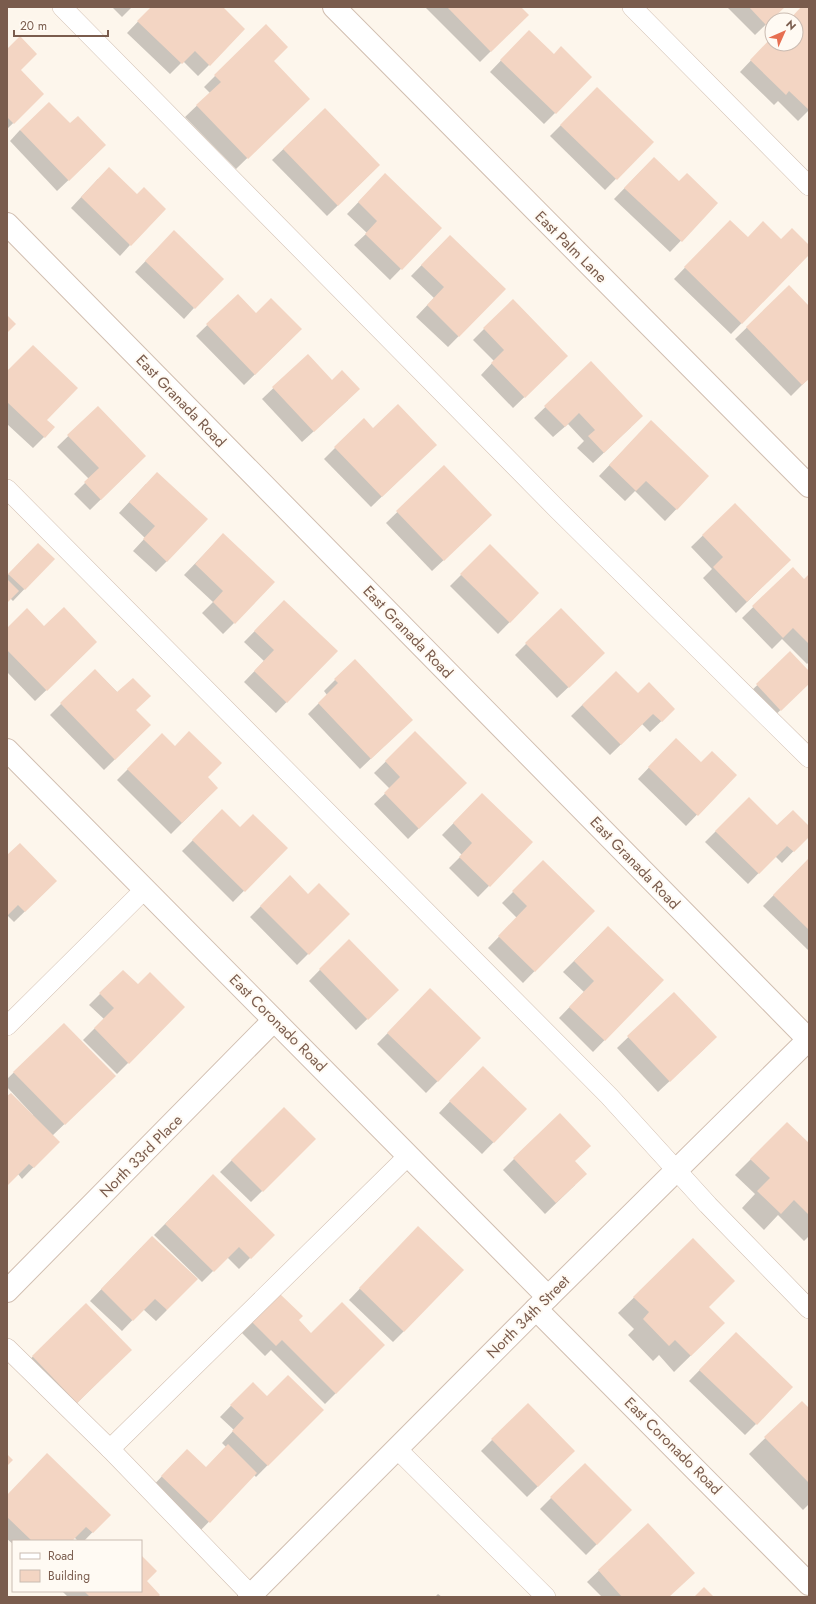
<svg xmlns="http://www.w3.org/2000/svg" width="816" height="1604" viewBox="0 0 816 1604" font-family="Jost,sans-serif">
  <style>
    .shadow { fill: #0003 }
    .building { fill: #f3d5c3 }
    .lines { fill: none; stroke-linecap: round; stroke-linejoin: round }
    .lane-casing { stroke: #d1beb0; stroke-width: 20 }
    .street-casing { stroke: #d1beb0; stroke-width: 24 }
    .lane { stroke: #fff; stroke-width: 19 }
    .street { stroke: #fff; stroke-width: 22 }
    .labels { text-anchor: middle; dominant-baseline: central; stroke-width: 4; stroke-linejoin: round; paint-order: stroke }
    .street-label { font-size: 15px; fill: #7a5c4d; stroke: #fffaf3 }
  </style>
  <rect width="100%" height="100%" fill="#fdf6ec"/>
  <g class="shadow">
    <path d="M112,7h20l-10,10z"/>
    <path d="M152,7h69l-12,58 -11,11 -15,-15 -13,13 -43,-41z"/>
    <path d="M427,7h93l7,8 -47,47 -54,-54z"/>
    <path d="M727,7h57l-29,28z"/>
    <path d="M803,7h6v103l-11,11 -20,-20 -4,4 -34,-33 32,-34v6h24v-24h-6z"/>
    <path d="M529,31l24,24 38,22 -47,47 -54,-52z"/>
    <path d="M7,49l13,21 12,35 -25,24z"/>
    <path d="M273,62l35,37 -72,70 -51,-52 25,-24 -6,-6 11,-11z"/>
    <path d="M597,89l55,53 -47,48 -55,-54z"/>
    <path d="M325,109l54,56 -52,51 -55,-56z"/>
    <path d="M20,130l74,26 -37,35 -47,-50z"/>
    <path d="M643,169l36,13 38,21 -47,49 -56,-53z"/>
    <path d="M98,179l32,66 -10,11 -49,-48z"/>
    <path d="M375,185l66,43 -51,52 -36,-35 13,-12 -20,-19z"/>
    <path d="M730,221l18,18 61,7v8l-78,80 -57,-55z"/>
    <path d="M450,236l55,53 -57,58 -32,-30 18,-19 -23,-22z"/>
    <path d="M163,243l31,65 -10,11 -49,-47z"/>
    <path d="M789,287l20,20v71l-18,18 -56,-57z"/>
    <path d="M238,295l18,19 34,26 -46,45 -48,-49z"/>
    <path d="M513,300l54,56 -54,52 -32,-33 13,-14 -21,-21z"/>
    <path d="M308,355l40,45 -46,42 -40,-43z"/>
    <path d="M591,363l40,64 -38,36 -16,-15 7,-7 -16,-17 -15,13 -19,-19z"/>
    <path d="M7,372l39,48 8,7 -21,21 -26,-24z"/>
    <path d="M98,407l47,49 -55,54 -16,-16 15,-15 -32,-32z"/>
    <path d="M373,430l51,26 -53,51 -47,-48 11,-11z"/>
    <path d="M640,433l68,43 -43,45 -30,-30 -10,10 -26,-25z"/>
    <path d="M444,467l36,59 -48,45 -46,-48z"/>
    <path d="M146,484l21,77 -11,11 -23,-21 12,-13 -26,-25z"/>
    <path d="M735,504l54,56 -53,53 -33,-35 9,-9 -21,-22z"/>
    <path d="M212,546l22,77 -11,11 -21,-21 11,-11 -29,-27z"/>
    <path d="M490,546l48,47 -40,41 -48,-48z"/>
    <path d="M27,555l26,4 -40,42 -3,-3 -3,4v-26z"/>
    <path d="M793,568l11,12 5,-5v87l-2,2 -25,-25 -10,10 -30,-31z"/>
    <path d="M284,601l52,50 -60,62 -32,-31 20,-21 -20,-19z"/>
    <path d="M561,609l32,55 -36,34 -42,-43z"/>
    <path d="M44,628l41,25 -50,48 -28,-29v-43z"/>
    <path d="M790,653l19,19v11l-40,38 -23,-25z"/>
    <path d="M355,660l45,71 -40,38 -52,-55 19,-19 -3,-4z"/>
    <path d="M95,670l55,55 -46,45 -54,-55z"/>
    <path d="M616,672l22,22 36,15 -24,23 -8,-8 -32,31 -39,-39z"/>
    <path d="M415,733l50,50 -57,56 -34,-35 16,-15 -16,-16z"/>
    <path d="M162,735l55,53 -46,46 -54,-54z"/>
    <path d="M676,739l25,24 34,12 -49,51 -48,-47z"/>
    <path d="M482,794l50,48 -54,55 -29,-29 13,-13 -20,-20z"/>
    <path d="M749,798l28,29h32v8l-27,28 -7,-7 -27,28 -43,-42z"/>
    <path d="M222,811l18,17 46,20 -53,54 -51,-51z"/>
    <path d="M7,856l49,25 -42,41 -7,-7z"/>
    <path d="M809,859v92l-46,-45z"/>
    <path d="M543,862l50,49 -70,72 -35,-35 29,-30 -15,-15z"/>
    <path d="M290,877l18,18 40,19 -51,51 -47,-48z"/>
    <path d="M608,927l55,53 -70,72 -34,-34 25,-26 -21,-20z"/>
    <path d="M349,940l48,50 -41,40 -47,-49z"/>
    <path d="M123,971l15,15 46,21 -67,67 -34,-34 21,-21 -15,-14z"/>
    <path d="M430,990l50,48 -54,55 -49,-49z"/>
    <path d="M674,993l31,55 -47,44 -41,-44z"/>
    <path d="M64,1024l39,63 -51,49 6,6 -36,37 -4,-5 -11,11v-87l25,18 1,-1 -26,-28v-8z"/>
    <path d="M472,1078l54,31 -44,45 -43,-41z"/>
    <path d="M284,1108l31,31 -64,63 -31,-30z"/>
    <path d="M787,1123l22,22v91l-5,5 -26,-26 -14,15 -22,-22 13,-14 -20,-19z"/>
    <path d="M514,1159l60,2 1,24 -30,29 -42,-44z"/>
    <path d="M213,1176l60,59 -34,34 -12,-12 -25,25 -48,-47z"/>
    <path d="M407,1239l-3,92 -11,11 -44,-42z"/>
    <path d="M693,1240l15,67 16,16 -50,49 -15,-17 -6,6 -25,-26 6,-6 -16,-16z"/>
    <path d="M141,1248l26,62 -11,11 -13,-12 -21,22 -32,-30z"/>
    <path d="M280,1295l18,25 13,14 73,11 -59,59 -54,-54 -6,6 -23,-23z"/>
    <path d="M86,1305l44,45 -64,64 -45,-46z"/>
    <path d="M725,1344l31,80 -11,11 -56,-54z"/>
    <path d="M253,1383l14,14 55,13 -66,67 -2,-2 -56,58 -47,-45 25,-27 30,7 20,-21 -4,-4 12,-13 -14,-13z"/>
    <path d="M802,1402l7,7v95l-6,6 -54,-56z"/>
    <path d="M528,1404l46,47 -47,46 -46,-46z"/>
    <path d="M585,1464l46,46 -45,45 -46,-46z"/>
    <path d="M7,1496l102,19 -25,26h-6l-4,-4 -3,4h-58v3l-6,-5z"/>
    <path d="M648,1524l20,73h-66l-15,-15z"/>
    <path d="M141,1557l4,24 11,16h-88l-6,-6h79z"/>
    <path d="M438,1594l4,3h-7z"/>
  </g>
  <g class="building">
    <path d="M151,7h72l22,22 -35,37 -15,-15 -13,13 -45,-43z"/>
    <path d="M447,7h74l8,8 -38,37z"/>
    <path d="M749,7h36l-19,18z"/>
    <path d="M801,7h8v103l-20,-19 -3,4 -36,-35 22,-23v7h24v-24h-7z"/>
    <path d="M266,24l22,23 -14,14 36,38 -62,60 -52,-54 25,-23 -7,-7z"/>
    <path d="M529,30l25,24 7,-8 31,31 -36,37 -56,-54z"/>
    <path d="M20,36l17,18 -16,16 23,24 -30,30 -7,-7v-70l1,1z"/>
    <path d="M597,87l57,55 -37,38 -57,-55z"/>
    <path d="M49,102l21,21 8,-7 28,29 -37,36 -49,-51z"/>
    <path d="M325,108l55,57 -42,41 -55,-57z"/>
    <path d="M654,157l25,24 8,-8 31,30 -36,39 -58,-54z"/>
    <path d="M109,167l28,27 7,-7 22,22 -35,37 -50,-49z"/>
    <path d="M385,173l57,55 -40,42 -37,-36 12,-13 -19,-19z"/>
    <path d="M730,220l18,17 15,-16 18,18 11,-11 17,17v10l-67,69 -58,-57z"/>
    <path d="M174,230l50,49 -29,30 -50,-48z"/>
    <path d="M450,235l56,54 -47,48 -32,-32 17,-18 -23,-22z"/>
    <path d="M789,285l20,21v73l-7,6 -56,-58z"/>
    <path d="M238,294l18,19 15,-15 31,31 -47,46 -49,-51z"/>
    <path d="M513,299l55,57 -43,42 -34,-35 13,-13 -21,-22z"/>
    <path d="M7,315l9,9 -9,9z"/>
    <path d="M33,345l45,43 -31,32 8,7 -10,11 -38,-36v-31z"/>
    <path d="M308,354l24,26 10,-10 18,19 -46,43 -42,-45z"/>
    <path d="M591,361l52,55 -39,37 -16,-17 7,-6 -16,-17 -14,14 -21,-21z"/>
    <path d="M398,404l39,41 -55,52 -48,-50 30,-29 9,10z"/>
    <path d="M98,406l48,50 -45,44 -17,-18 15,-14 -32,-33z"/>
    <path d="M651,420l58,56 -32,34 -31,-29 -10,10 -27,-26z"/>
    <path d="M444,465l48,50 -48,46 -48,-50z"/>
    <path d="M157,472l51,47 -41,43 -24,-23 12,-13 -26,-24z"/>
    <path d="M735,503l56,57 -44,42 -34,-35 10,-10 -21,-22z"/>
    <path d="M223,533l52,49 -40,42 -22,-22 10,-11 -28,-27z"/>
    <path d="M38,543l17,16 -30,31 -17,-16z"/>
    <path d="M490,544l49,49 -29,30 -50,-49z"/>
    <path d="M793,567l11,12 5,-5v70l-16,-16 -10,10 -31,-32z"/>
    <path d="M7,579l12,12 -12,12z"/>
    <path d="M284,600l54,51 -51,52 -33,-32 20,-21 -20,-19z"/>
    <path d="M64,607l33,35 -50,49 -40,-41v-22l20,-20 17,18z"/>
    <path d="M561,608l44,45 -36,35 -44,-45z"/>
    <path d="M790,651l19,20v13l-28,27 -25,-27z"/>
    <path d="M355,659l58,61 -42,39 -53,-56 20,-20 -4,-4z"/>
    <path d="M95,669l22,23 16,-14 18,18 -15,14 15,15 -36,35 -55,-57z"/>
    <path d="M616,671l22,22 11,-11 26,27 -13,13 -9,-8 -32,31 -39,-40z"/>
    <path d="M189,731l33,32 -14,14 10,11 -36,35 -55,-54 35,-36 13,13z"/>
    <path d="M415,731l52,52 -48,46 -35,-36 16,-16 -15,-16z"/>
    <path d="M676,738l25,24 11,-11 25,24 -39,41 -50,-49z"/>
    <path d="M482,793l51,49 -43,45 -31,-30 13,-14 -19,-20z"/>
    <path d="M749,797l28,28 16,-15 16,16v11l-15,15 -7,-6 -28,28 -44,-43z"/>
    <path d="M222,809l18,18 13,-13 35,34 -43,44 -53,-52z"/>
    <path d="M20,843l37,38 -32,31 -7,-7 -11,11v-61z"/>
    <path d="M809,858v72l-36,-35z"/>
    <path d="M543,860l52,51 -60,61 -37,-36 29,-30 -15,-15z"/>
    <path d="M290,875l18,19 11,-11 31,31 -41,41 -49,-49z"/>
    <path d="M608,926l56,54 -59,61 -36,-34 25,-26 -20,-20z"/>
    <path d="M349,939l50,51 -31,30 -49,-51z"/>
    <path d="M123,970l15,14 12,-12 35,35 -56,57 -35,-36 20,-20 -15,-15z"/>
    <path d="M430,988l51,50 -43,44 -51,-49z"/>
    <path d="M674,992l43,45 -47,45 -43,-46z"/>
    <path d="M64,1023l52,53 -51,49 -52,-53z"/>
    <path d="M483,1066l44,43 -33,34 -45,-42z"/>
    <path d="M11,1093l49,49 -26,26 -5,-4 -22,22v-90z"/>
    <path d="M284,1107l32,32 -53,53 -32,-32z"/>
    <path d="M560,1113l31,33 -16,15 12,13 -31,29 -43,-45z"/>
    <path d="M787,1122l22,21v72l-15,-15 -13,14 -24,-23 13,-13 -20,-19z"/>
    <path d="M213,1174l62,61 -24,24 -12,-12 -25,25 -49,-48z"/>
    <path d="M418,1226l46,44 -60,62 -45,-44z"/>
    <path d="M152,1236l46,43 -31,31 -12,-11 -22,22 -32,-32z"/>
    <path d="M693,1238l42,43 -26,26 16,16 -34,33 -16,-16 -6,6 -26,-27 6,-7 -16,-15z"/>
    <path d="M280,1294l23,22 -4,4 12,13 31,-31 43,43 -49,49 -54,-54 -6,6 -24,-24z"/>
    <path d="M86,1303l46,47 -55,53 -45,-47z"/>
    <path d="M736,1332l57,55 -36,38 -58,-55z"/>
    <path d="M288,1375l36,35 -56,56 -36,-35 12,-13 -14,-13 23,-23 14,14z"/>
    <path d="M802,1401l7,7v75l-45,-46z"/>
    <path d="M528,1403l47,48 -37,36 -47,-48z"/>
    <path d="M228,1444l29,29 -47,50 -49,-47 26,-27 19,18z"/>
    <path d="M47,1453l64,62 -18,18 -7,-6 -14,14h-40l-25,-24v-22z"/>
    <path d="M7,1454l6,6 -6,6z"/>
    <path d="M585,1463l47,47 -35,35 -47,-48z"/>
    <path d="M648,1523l47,50 -26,24h-47l-24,-27z"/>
    <path d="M141,1555l16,16 -10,10 13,14 -2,2h-68l-6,-6h57z"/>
    <path d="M704,1587l10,10h-20z"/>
  </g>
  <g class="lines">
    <defs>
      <g id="lane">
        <path d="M62,7l495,502 252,249"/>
        <path d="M632,7l177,179"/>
        <path d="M7,489l602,607 99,109 101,104"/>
        <path d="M7,1026l138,-137"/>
        <path d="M7,1348l103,101 141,146"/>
        <path d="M110,1449l298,-293"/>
        <path d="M397,1449l149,148"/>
      </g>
      <g id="street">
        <path d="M334,7l475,479"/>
        <path d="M7,224l802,816"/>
        <path d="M7,750l541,547"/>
        <path d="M7,1291l267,-271"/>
        <path d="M536,1309l273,275"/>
        <path d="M249,1597l287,-288 273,-270"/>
      </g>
    </defs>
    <use href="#lane" class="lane-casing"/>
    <use href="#street" class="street-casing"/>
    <use href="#lane" class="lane"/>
    <use href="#street" class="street"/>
  </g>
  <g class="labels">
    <g class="street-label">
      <text transform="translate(571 247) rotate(45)">East Palm Lane</text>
      <text transform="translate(181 401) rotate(46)">East Granada Road</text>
      <text transform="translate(408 632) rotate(46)">East Granada Road</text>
      <text transform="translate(635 863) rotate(46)">East Granada Road</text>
      <text transform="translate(278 1023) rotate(45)">East Coronado Road</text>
      <text transform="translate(141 1156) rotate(-45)">North 33rd Place</text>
      <text transform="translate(528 1317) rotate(-45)">North 34th Street</text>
      <text transform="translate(673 1446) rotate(45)">East Coronado Road</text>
    </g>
  </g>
  <rect width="816" height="1604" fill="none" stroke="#7a5c4d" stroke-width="16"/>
  <rect x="12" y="1540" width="130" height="52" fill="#fffaf3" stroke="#cabbb1"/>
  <rect x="20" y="1553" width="20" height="6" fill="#ffffff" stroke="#cabbb1"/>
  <text x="48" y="1560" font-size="12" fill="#7a5c4d">Road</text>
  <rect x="20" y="1570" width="20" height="12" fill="#f3d5c3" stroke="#cabbb1"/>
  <text x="48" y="1580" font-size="12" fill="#7a5c4d">Building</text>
  <g transform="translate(784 32) rotate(45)"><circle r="19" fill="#fffaf3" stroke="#cabbb1"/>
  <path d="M0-3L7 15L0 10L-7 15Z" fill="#e76f51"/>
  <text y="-6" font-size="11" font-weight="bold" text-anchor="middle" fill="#7a5c4d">N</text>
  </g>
  <path d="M14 30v6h94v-6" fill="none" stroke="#7a5c4d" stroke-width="2"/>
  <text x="20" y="30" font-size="12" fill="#7a5c4d" stroke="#fffaf3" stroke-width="3" paint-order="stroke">20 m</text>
</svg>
